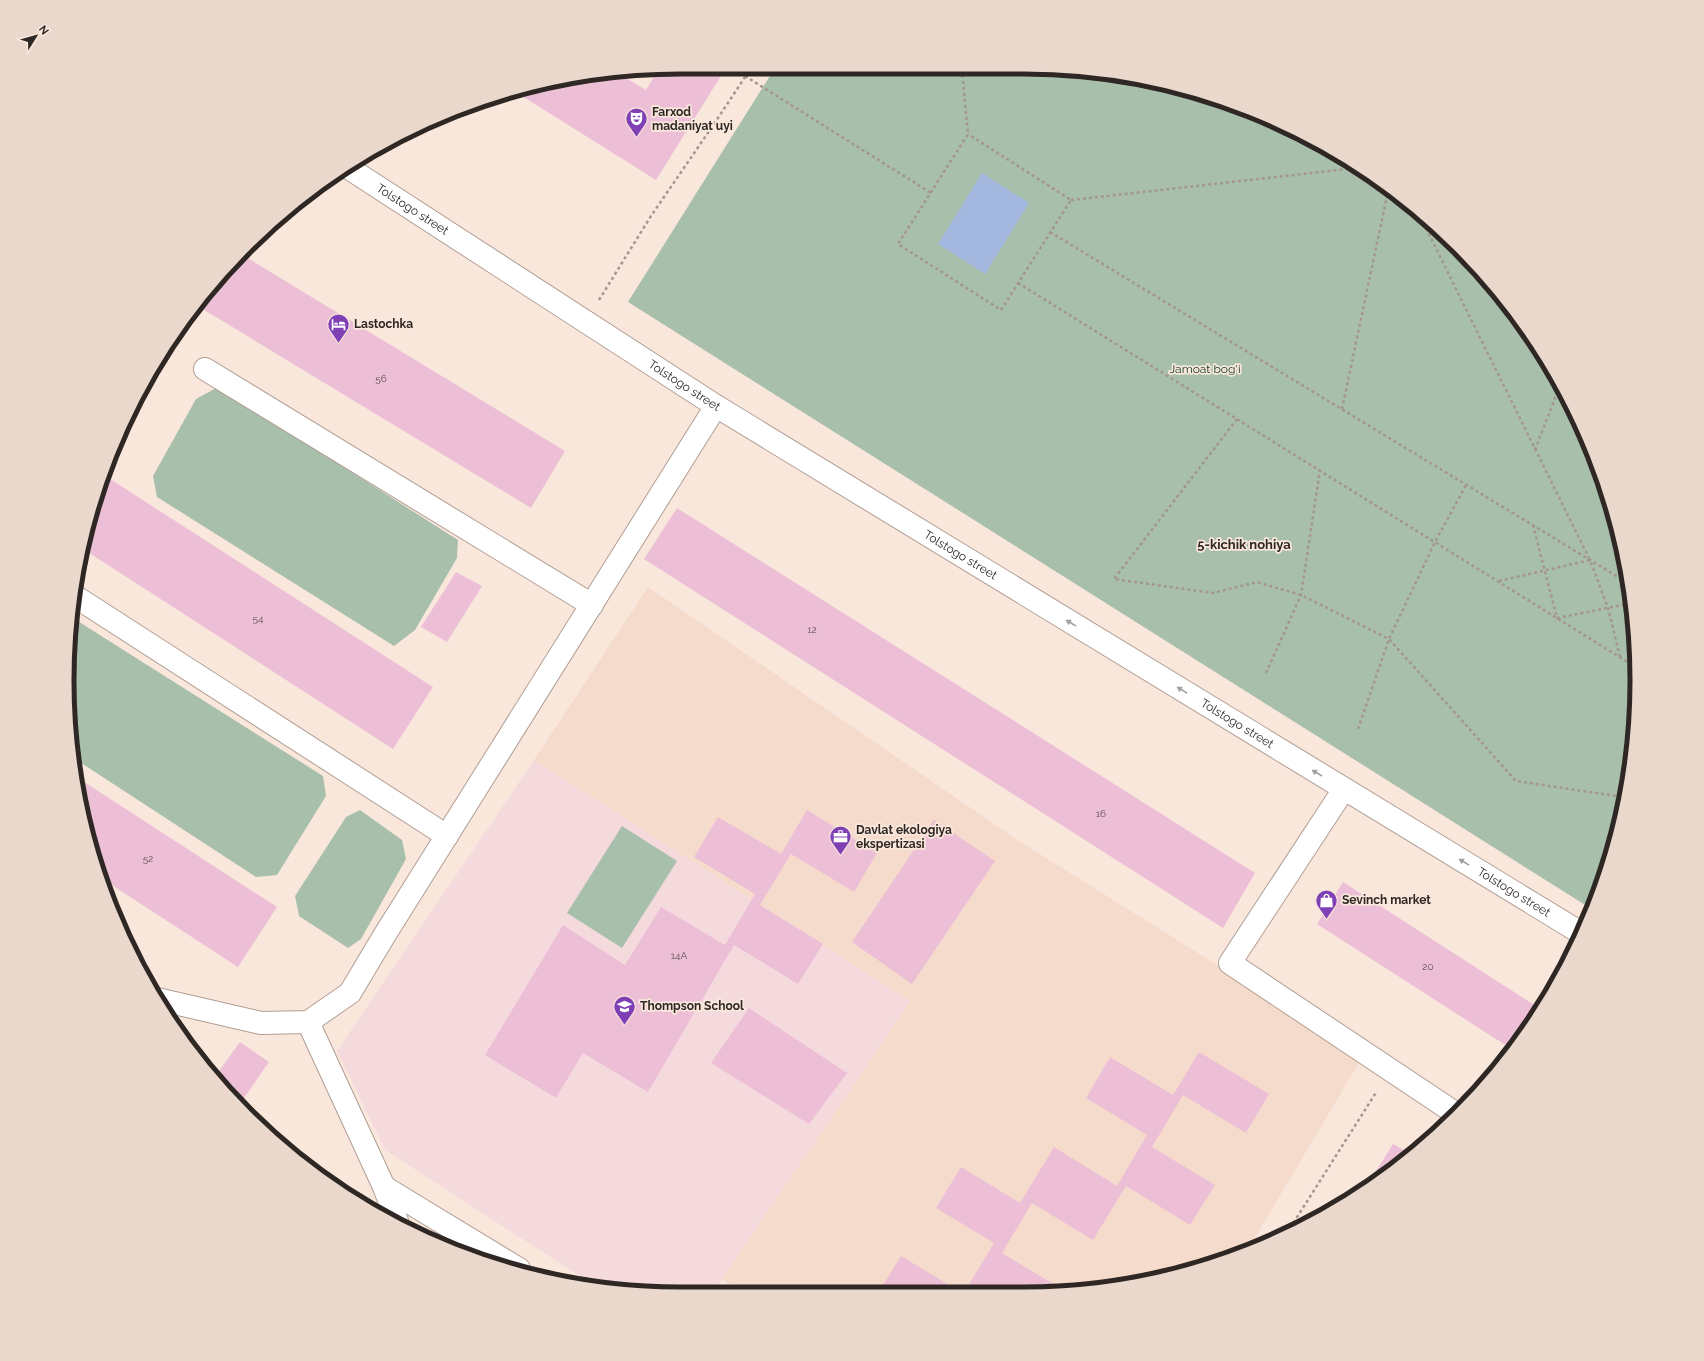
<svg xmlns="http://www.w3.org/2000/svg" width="1704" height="1361" viewBox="0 0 1704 1361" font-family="Raleway,sans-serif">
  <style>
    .built { fill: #f5dbcc }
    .education { fill: #f4dadd }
    .green { fill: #a8bfac }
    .water { fill: #a4b8df }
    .building { fill: #edbfd6 }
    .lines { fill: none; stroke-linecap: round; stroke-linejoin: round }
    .minor-casing { stroke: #b09e94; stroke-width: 24 }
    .path { stroke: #a4968e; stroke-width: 2.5; stroke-dasharray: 3 3; stroke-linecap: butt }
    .minor { stroke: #fff; stroke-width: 22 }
    .oneway { fill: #a19e9c }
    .labels { text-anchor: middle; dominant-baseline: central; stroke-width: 3.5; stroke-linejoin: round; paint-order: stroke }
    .number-label { font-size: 10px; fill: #5e4d50 }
    .poi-label { font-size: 12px; font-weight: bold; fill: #2e2723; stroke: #fae7dc; text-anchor: start }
    .street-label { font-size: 12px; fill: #2e2723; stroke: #fae7dc }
    .park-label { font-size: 12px; fill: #0d3a1c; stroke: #fae7dc }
    .neighbourhood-label { font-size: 13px; font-weight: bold; fill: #2e2723; stroke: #fae7dc }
    .rim { fill: none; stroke: #2e2723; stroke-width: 5 }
  </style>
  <rect width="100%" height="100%" fill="#fae7dc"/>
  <path class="built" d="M648,587l371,254 344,215 -116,195 -64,22 -119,20 -318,1 -24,-15 188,-278 -376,-241z"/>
  <path class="education" d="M534,760l376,241 -198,293h-32l-85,-8 -122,-79 -88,-57 -48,-99z"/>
  <g class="green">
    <path d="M1063,68l80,11 78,21 109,49 98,70 82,88 45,67 50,110 27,117 4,120 -20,119 -26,68 -962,-606 145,-231z"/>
    <path d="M218,387l240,153 -1,18 -42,72 -21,16 -237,-149 -4,-21 43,-77z"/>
    <path d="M76,620l247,156 3,20 -49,79 -21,2 -184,-120 -5,-77 4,-58z"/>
    <path d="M360,810l42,30 4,19 -45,80 -13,9 -49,-32 -4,-20 51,-79z"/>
    <path d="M622,826l55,35 -55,87 -55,-35z"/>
  </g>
  <path class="water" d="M982,173l47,30 -44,71 -47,-30z"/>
  <g class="building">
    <path d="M724,71l-68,109 -142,-89 87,-19h15l30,18 11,-18z"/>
    <path d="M241,254l324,197 -34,57 -335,-203z"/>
    <path d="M104,475l329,212 -40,62 -310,-200 5,-28z"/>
    <path d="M677,508l578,365 -32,55 -579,-369z"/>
    <path d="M456,572l26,14 -35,56 -26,-15z"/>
    <path d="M75,776l202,131 -39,60 -137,-89 -13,-39z"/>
    <path d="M807,810l70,43 -23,39 -63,-38 -31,51 63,39 -25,40 -64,-39 -86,147 -65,-39 -27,45 -71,-43 78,-130 62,40 36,-58 64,38 30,-51 -61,-37 24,-40 63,37z"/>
    <path d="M934,820l61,41 -83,123 -60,-42z"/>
    <path d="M1343,882l196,126 -26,42 -196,-126z"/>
    <path d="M749,1008l98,65 -38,51 -98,-61z"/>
    <path d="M240,1042l29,20 -30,43 -25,-27z"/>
    <path d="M1199,1052l70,42 -23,39 -63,-38 -31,52 63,38 -25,40 -64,-39 -33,54 -61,-37 -30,50 63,38 -1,2h-100l30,-50 -58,-35 25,-41 59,36 34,-56 63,39 30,-51 -61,-37 24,-41 63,38z"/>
    <path d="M1393,1144l18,10 -43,30z"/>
    <path d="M901,1256l61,37h-84z"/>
  </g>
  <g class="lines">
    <defs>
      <g id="minor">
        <path id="s1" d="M347,167l369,239 865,527"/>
        <path d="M205,369l387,236"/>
        <path d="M73,595l374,241"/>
        <path d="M1344,789l-114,174 225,150"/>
        <path d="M157,999l104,24 47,-1 42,-29 34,-57 332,-530"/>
        <path d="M308,1022l76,165 13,34"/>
        <path d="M384,1187l135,82"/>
      </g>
    </defs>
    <use href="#minor" class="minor-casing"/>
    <g class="path">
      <path d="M962,69l6,65 -70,110 103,66 70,-110 -103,-66"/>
      <path d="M745,76l186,117"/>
      <path d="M1071,200l285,-32"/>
      <path d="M1418,212l172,348"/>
      <path d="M1050,232l578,351"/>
      <path d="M1018,283l616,383"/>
      <path d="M599,300l52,-84 63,-92 35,-53"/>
      <path d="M1342,409l46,-218"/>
      <path d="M1237,419l-123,160 99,14 44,-11 44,13 88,44 127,142 107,16"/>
      <path d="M1535,450l25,-65"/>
      <path d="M1533,525l24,93 75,-15"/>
      <path d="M1499,581l91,-21 18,48 12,49"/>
      <path d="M1266,673l35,-78 19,-125"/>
      <path d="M1358,729l31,-90 46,-97 31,-57"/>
      <path d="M1287,1233l90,-142"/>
    </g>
    <use href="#minor" class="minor"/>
  </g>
  <defs><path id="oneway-solid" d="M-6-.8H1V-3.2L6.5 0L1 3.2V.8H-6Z"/></defs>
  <g class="oneway">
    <use href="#oneway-solid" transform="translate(1071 623) rotate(-149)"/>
    <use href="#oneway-solid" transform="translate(1182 690) rotate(-149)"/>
    <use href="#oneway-solid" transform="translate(1317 773) rotate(-149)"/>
    <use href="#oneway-solid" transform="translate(1464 862) rotate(-149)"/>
  </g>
  <defs>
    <symbol id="theatre-pin" viewBox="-11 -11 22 30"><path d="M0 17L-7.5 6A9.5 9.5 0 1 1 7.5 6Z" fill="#7f40b5" stroke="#fae7dc"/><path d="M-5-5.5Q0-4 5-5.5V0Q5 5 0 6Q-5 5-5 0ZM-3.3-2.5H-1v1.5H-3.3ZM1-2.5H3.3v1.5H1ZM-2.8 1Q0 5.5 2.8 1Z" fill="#fff"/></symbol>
    <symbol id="hotel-pin" viewBox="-11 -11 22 30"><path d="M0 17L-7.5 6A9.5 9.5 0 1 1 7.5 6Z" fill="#7f40b5" stroke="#fae7dc"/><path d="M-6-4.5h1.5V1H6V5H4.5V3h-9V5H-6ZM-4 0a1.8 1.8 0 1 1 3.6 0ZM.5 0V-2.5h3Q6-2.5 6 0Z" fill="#fff"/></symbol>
    <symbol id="office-pin" viewBox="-11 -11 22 30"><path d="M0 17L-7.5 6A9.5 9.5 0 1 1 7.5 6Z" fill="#7f40b5" stroke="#fae7dc"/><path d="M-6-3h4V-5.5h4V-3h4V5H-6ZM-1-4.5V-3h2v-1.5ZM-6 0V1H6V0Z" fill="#fff"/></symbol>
    <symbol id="shop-pin" viewBox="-11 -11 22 30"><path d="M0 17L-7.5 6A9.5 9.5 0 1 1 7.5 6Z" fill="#7f40b5" stroke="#fae7dc"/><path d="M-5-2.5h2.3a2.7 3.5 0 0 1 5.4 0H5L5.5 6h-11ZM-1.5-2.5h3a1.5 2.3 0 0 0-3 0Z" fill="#fff"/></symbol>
    <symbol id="school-pin" viewBox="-11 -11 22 30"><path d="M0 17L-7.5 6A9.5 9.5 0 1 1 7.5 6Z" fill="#7f40b5" stroke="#fae7dc"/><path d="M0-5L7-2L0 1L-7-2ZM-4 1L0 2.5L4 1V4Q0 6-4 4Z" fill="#fff"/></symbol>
  </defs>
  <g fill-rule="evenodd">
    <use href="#theatre-pin" x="624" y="106" width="25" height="34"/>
    <use href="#hotel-pin" x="326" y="312" width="25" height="34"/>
    <use href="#office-pin" x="828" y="824" width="25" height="34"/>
    <use href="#shop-pin" x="1314" y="888" width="25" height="34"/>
    <use href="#school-pin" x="612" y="994" width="25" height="34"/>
  </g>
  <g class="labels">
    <g class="number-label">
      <text x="381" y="378">56</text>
      <text x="258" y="618">54</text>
      <text x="812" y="629">12</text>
      <text x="1101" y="813">16</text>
      <text x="148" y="858">52</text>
      <text x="679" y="955">14A</text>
      <text x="1428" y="966">20</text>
    </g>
    <g class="poi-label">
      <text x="652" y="112">Farxod<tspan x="652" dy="14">madaniyat uyi</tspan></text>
      <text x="354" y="324">Lastochka</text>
      <text x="856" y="830">Davlat ekologiya<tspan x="856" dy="14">ekspertizasi</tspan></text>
      <text x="1342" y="900">Sevinch market</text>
      <text x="640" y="1006">Thompson School</text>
    </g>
    <g class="street-label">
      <text stroke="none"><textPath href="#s1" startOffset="78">Tolstogo street</textPath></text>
      <text stroke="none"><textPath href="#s1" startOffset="402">Tolstogo street</textPath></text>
      <text stroke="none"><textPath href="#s1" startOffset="726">Tolstogo street</textPath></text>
      <text stroke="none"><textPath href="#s1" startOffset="1050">Tolstogo street</textPath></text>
      <text stroke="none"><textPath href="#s1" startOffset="1374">Tolstogo street</textPath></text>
    </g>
    <g class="park-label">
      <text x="1205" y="369">Jamoat bog'i</text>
    </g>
    <g class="neighbourhood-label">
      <text x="1244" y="544">5-kichik nohiya</text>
    </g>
  </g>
  <path d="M0 0H1704V1361H0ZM680 74H1024A606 606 0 0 1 1630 680V681A606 606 0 0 1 1024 1287H680A606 606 0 0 1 74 681V680A606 606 0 0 1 680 74Z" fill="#ead8cd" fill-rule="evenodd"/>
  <path class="rim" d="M680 74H1024A606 606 0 0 1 1630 680V681A606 606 0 0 1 1024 1287H680A606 606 0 0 1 74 681V680A606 606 0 0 1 680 74Z"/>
  <g transform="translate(36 36) rotate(53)" stroke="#fae7dc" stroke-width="3" paint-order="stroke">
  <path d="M0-3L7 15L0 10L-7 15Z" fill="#2e2723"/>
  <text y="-6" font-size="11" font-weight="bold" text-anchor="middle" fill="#2e2723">N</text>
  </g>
</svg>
